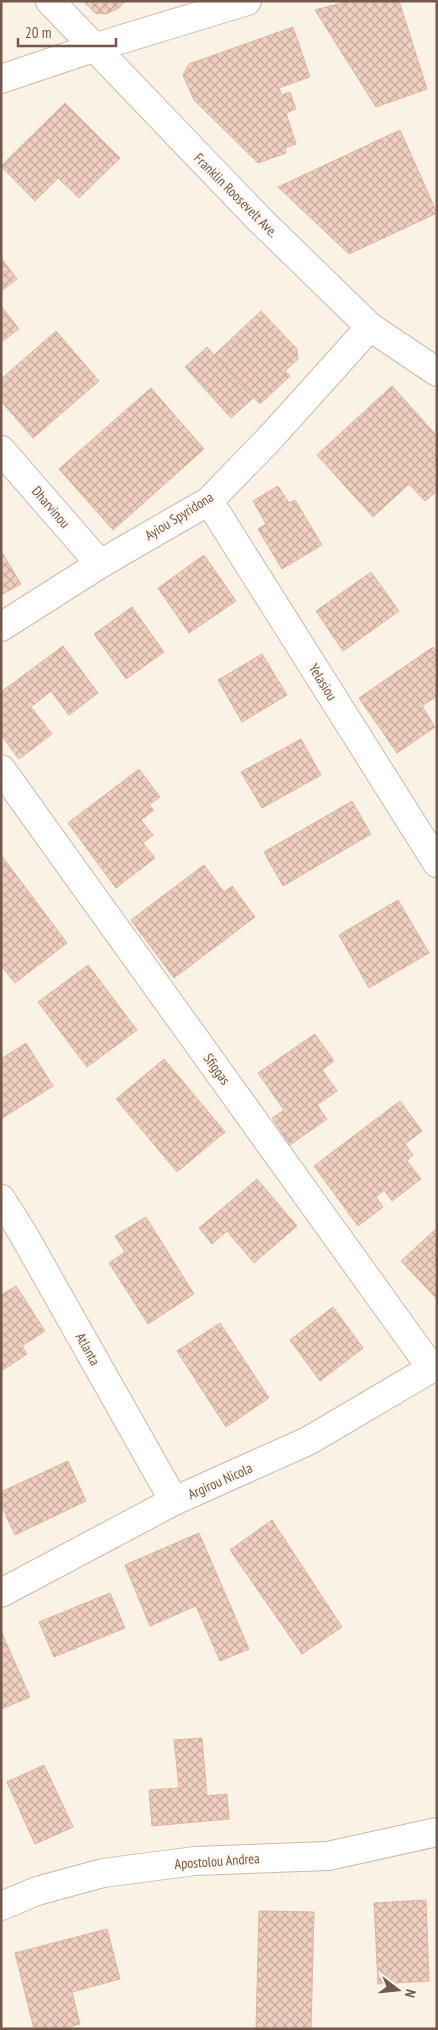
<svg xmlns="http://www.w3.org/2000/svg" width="438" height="2030" viewBox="0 0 438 2030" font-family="'PT Sans Narrow',sans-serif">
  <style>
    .building { fill: url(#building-cross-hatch); stroke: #e1b5a0 }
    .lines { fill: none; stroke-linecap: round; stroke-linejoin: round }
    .minor-casing { stroke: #ccb9ad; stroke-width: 30 }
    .minor { stroke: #fff; stroke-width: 28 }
    .labels { text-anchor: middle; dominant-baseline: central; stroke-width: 4; stroke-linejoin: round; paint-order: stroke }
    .street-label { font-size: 14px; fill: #73584c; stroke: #fef6ec }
  </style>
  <defs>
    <pattern id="building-cross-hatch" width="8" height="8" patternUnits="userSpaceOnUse" patternTransform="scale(1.25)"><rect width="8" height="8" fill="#efcfbf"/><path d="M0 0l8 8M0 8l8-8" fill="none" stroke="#c6ab9d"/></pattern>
  </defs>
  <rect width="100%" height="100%" fill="#fbf2e6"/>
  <g class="building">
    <path d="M83,1h42l-6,7 -13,6 -11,-1z"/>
    <path d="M349,1h50l28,88 -51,18 -61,-97z"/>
    <path d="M293,27l17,50 -31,11 3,7 8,-3 6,17 -10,4 10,31 -11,4 1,5 -28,10 -64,-63 -11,-25 6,-11z"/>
    <path d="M65,103l55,55 -41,40 -21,-20 -23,23 -34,-35z"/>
    <path d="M400,130l37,83 -88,41 -71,-67z"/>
    <path d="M1,258l16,21 -16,12z"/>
    <path d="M1,306l18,23 -18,13z"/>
    <path d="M261,311l36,38 1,10 -13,12 5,5 -30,28 -46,-49z"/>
    <path d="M56,331l43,50 -66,57 -32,-37v-22z"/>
    <path d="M207,347l46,51 -22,20 -46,-51z"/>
    <path d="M392,386l45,50v55l-12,10 -16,-17 -36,33 -56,-62z"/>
    <path d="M151,388l53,61 -91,81 -54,-61z"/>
    <path d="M278,486l11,17 6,-3 27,45 -40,24 -24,-40 8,-5 -13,-23z"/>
    <path d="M1,551l20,33 -20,11z"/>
    <path d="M204,555l32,46 -47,32 -31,-45z"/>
    <path d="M371,572l28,39 -56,40 -27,-40z"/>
    <path d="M132,607l32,45 -38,27 -32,-45z"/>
    <path d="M63,646l35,47 -29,22 -18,-24 -20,16 21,27 -33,25 -18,-24v-43z"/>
    <path d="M433,647l4,6v43l-15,10 13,21 -38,26 -38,-55z"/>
    <path d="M262,654l25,41 -45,27 -24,-42z"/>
    <path d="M301,739l20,36 -59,33 -21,-36z"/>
    <path d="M139,769l21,28 -11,8 5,5 -13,10 12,15 -10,8 12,15 -39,30 -48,-65z"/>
    <path d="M352,801l19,33 -88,52 -19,-34z"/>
    <path d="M1,855l33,44 -33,25z"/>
    <path d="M204,865l20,27 8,-6 23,31 -81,61 -43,-58z"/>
    <path d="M34,899l33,44 -52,40 -14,-18v-41z"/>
    <path d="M398,900l31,53 -60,35 -30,-53z"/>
    <path d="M88,965l49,65 -50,37 -49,-65z"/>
    <path d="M315,1034l19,27 -12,9 15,21 -20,14 10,14 -37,26 -18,-27 12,-8 -26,-37z"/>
    <path d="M26,1043l27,43 -52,33v-60z"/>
    <path d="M164,1059l61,73 -48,40 -61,-73z"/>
    <path d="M400,1101l22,30 -17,13 8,11 -6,6 14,18 -29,22 -8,-11 -8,7 7,10 -25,19 -44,-60z"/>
    <path d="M257,1179l40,47 -43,37 -27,-32 -15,13 -13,-16z"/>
    <path d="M146,1217l48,77 -46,30 -39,-61 16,-11 -10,-16z"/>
    <path d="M437,1228v71l-36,-38z"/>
    <path d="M16,1286l29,45 -23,15 5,8 -26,17v-76z"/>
    <path d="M333,1307l30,41 -43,33 -30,-41z"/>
    <path d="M220,1323l49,75 -43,29 -49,-76z"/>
    <path d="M68,1461l18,40 -71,34 -14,-30v-13z"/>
    <path d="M272,1520l70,107 -40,27 -72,-104z"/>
    <path d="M199,1533l50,116 -29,12 -24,-55 -46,20 -25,-61z"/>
    <path d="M110,1593l15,35 -71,29 -15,-35z"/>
    <path d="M1,1631l29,66 -29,12z"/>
    <path d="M202,1738l5,58 20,-2 2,25 -77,7 -3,-36 30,-2 -5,-48z"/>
    <path d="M44,1765l29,62 -38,17 -28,-62z"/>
    <path d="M426,1900l3,81 -51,3 -4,-81z"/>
    <path d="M259,1911l55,1 -3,117h-55z"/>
    <path d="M107,1929l13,50 -48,13 8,32 -18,5h-28l-19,-76z"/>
  </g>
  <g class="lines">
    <defs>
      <g id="minor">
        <path d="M50,1l210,219 110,107 67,45"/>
        <path d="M1,79l92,-31 154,-47"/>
        <path d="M1,450l99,114"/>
        <path d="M209,501l228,362"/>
        <path d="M1,627l99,-63 109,-63 62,-64 99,-110"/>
        <path d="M1,769l431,600"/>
        <path d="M1,1199l21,33 152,269"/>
        <path d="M1,1593l173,-92 134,-60 129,-76"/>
        <path d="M1,1906l36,-15 66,-18 92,-12 133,-5 109,-24"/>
      </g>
    </defs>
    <use href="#minor" class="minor-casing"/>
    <use href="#minor" class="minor"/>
  </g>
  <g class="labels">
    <g class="street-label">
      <text transform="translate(236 195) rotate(45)">Franklin Roosevelt Ave.</text>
      <text transform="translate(51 507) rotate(49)">Dharvinou</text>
      <text transform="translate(179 516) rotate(-32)">Ayiou Spyridona</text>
      <text transform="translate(323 682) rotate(58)">Yelasiou</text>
      <text transform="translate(217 1069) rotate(54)">Sfiggas</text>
      <text transform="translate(88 1349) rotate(61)">Atlanta</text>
      <text transform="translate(220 1481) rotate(-24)">Argirou Nicola</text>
      <text transform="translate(217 1861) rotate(-4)">Apostolou Andrea</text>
    </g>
  </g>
  <rect width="438" height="2030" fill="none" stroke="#73584c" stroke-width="5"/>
  <g transform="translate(398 1990) rotate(106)" stroke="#fef6ec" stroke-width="4" paint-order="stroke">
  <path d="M0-4L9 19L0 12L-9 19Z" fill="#73584c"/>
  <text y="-8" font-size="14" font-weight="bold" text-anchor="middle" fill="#73584c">N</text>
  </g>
  <path d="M18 38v8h98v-8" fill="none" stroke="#73584c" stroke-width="2.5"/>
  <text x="25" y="38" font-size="15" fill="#73584c" stroke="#fef6ec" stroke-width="4" paint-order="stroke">20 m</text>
</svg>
